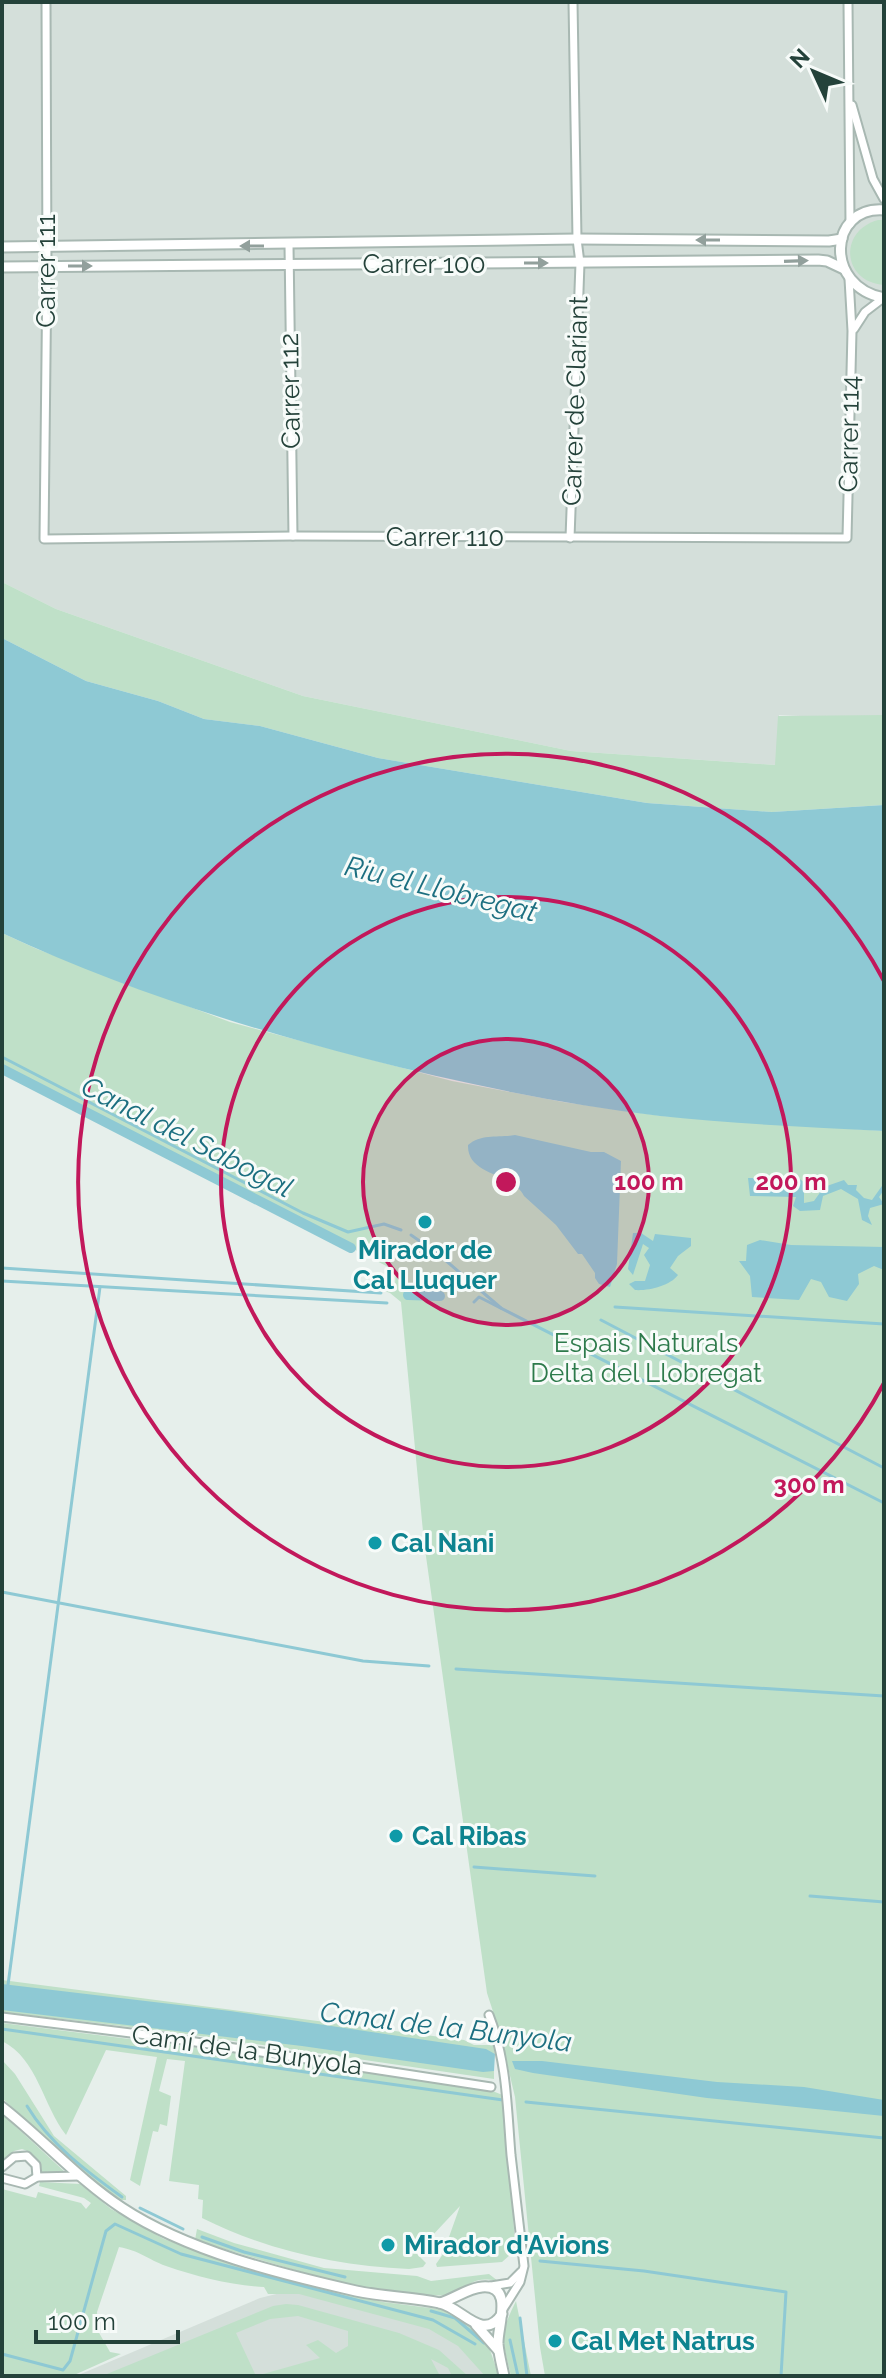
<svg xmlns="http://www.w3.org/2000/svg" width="886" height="2378" viewBox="0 0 886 2378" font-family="Raleway,sans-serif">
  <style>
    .built { fill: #d4dfda }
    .green { fill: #bfe0c8 }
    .water { fill: #8ec9d4 }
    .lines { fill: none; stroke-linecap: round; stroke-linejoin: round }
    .stream { stroke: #8ec9d4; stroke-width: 3 }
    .canal { stroke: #8ec9d4; stroke-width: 10 }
    .minor-casing { stroke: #a8b8b2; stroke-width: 11 }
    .tertiary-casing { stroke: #a8b8b2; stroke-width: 13 }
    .minor { stroke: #fff; stroke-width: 7 }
    .tertiary { stroke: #fff; stroke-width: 9 }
    .oneway { fill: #92a09c }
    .ring { fill: none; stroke: #c2185b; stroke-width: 4 }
    .culture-dot { fill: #0f9aa8; stroke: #f7fbf9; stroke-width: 3 }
    .labels { text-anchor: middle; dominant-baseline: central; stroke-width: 6; stroke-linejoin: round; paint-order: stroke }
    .street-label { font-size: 26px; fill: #24423a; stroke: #f7fbf9 }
    .culture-label { font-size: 26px; font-weight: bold; fill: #0d838f; stroke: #f7fbf9; text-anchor: start }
    .park-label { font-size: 26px; fill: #2d7a4b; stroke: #f7fbf9 }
    .water-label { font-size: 28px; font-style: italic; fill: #1c6f80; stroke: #f7fbf9 }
    .centre { fill: #c2185b; stroke: #f7fbf9; stroke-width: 4 }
    .ring-label { font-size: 24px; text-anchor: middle; font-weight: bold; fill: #c2185b; stroke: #f7fbf9; stroke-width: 6; stroke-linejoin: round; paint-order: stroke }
  </style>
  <rect width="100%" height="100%" fill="#e6efeb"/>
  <g class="built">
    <path d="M2,2h882v718l-105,-5 -3,50 -205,-14 -268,-55 -247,-87 -54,-27z"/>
    <path d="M297,2289l153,44 40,43h-414l184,-78z"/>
  </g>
  <g class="green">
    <path d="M878,220h6v65c-42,-3 -46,-54 -6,-65z"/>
    <path d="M2,582l54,27 247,87 268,55 204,14 3,-49 106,-1v90l-112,7 -125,-9 -269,-45 -118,-32 -56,-7 -46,-18 -72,-20 -84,-43z"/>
    <path d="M2,933l35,16 193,73 222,59 111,21 99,14 222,15v1245h-339l-5,-29 -25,-250 -15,-64 -13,-40 -63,-451 -23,-240 -11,-9 -8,-3 7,-1 2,-5h4l1,-13 -394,-204z"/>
    <path d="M2,1980l462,60 10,5h19l2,9 -493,-65z"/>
    <path d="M2,2004l484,64 8,3v8l-321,-47 -171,-20z"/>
    <path d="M2,2023l215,27 278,42 10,4 10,148 -5,11 -8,7 -65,5 -1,-3 7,-10 17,-48 -44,47 10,10 -3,4 -14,2c-72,-3 -143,-19 -207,-51l1,-18 -5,-1 1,-14 -30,-4 16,-120 -18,-2 -8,32 12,5 -4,30 -7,-2 -2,8 -5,-1 -13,55 -10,-6 27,-123 -51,-7 -40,85c-23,-29 -28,-76 -64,-94z"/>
    <path d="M2,2060l13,14 39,62 72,60v4h-6l-42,-32 -76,-70z"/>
    <path d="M2,2114l63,58 -23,1c-2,-12 -8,-21 -20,-24l-8,2 -12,11z"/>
    <path d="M40,2182l40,2 31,25 53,30 82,29 137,34 63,8 10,4 24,22 10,14 9,26h-14l-27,-30 -29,-17 -130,-35h-31l-4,-7c-34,-2 -66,-10 -98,-21 -19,-7 -25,-15 -47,-19l-22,65 1,19 12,21 11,2 -49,22 -70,-2v-185l34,9 2,-6 43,11 5,6 5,-6 -7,-5 -45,-12z"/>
    <path d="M197,2229l37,14 90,25 93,8 14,5 58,-7 9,7c-26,-5 -24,3 -45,12 -9,4 -21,2 -30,2 -78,-6 -154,-33 -228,-55z"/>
    <path d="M516,2301l15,75h-20c-9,-37 -12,-41 5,-75z"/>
    <path d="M286,2304l12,1 101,28 40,17 29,26h-16l-4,-8 -17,-9 9,17h-184l64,-18 -14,-13 12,-5 18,13 12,-7v-15l-50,-15 -28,3 -34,14 20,43h-154l171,-70z"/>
  </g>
  <g class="water">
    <path d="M2,638l84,43 72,20 46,18 56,7 118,32 269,45 125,9 112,-7v326c-73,-4 -152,-7 -224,-15 -101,-12 -199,-33 -297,-58 -124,-32 -245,-71 -361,-125z"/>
    <path d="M515,1135l76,17h13l17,9 -4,103 -7,23 -11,-3 -4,-6v-5l-13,-19h-4l-22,-29 -32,-29c-12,-24 -57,-20 -56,-51 14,-12 31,-7 47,-10z"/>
    <path d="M793,1174l12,9 11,-1 3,5h-15v16l10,-2 10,-14 20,-7 4,5h9l-1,5 8,8 8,2 12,-17v7l-5,7 5,7 -14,4 -2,8 4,9 -10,-5 -4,-21 -17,-10 -18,7 -3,14 -20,1 -7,-5 3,-9 -46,-1 -2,-18h8l6,12 13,1 11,-3 2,-13z"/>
    <path d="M633,1233h8l12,8 2,-7 36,4v8l-13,10 -8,12 8,7c-8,11 -30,16 -43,15l-6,-6 6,-3h10l5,-16 -6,-10 5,-7 -6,-4 -10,31 -5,-6z"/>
    <path d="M760,1240l31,5 93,2v23l-10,-4 -16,8 1,10 -12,17 -18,-4 -8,-15 -10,-3 -12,21 -47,-3 -2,-21 -11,-15h7l1,-16z"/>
    <path d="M2,1984l228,27 256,38 9,5 -1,17 -11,1 -181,-26 -300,-36z"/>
    <path d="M512,2061h30l175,21 87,5 80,13v16l-177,-18 -174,-25 -18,-4z"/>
  </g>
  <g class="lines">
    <g class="stream">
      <path d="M2,1057l301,156 45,19 36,-8 17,6"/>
      <path d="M411,1235l26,18 64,55"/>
      <path d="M2,1268l379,25"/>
      <path d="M2,1281l385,22"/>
      <path d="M474,1302l5,-5 405,206"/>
      <path d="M615,1307l269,17"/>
      <path d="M601,1320l283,148"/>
      <path d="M2,1592l361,69 66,5"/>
      <path d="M456,1669l428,27"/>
      <path d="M474,1867l121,9"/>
      <path d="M810,1896l74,6"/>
      <path d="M8,1985l92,-698"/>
      <path d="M2,2029l501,71"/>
      <path d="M526,2102l358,36"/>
      <path d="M27,2106c23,38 59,65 95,91"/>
      <path d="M140,2208l43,21"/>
      <path d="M202,2237l42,15 101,25"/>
      <path d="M540,2261l104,10 142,21 -5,84"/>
      <path d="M431,2311l24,7 29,25"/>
      <path d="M520,2318l7,58"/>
      <path d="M510,2340l8,36"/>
      <path d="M2,2354l61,16 7,-9 36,-130 9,-7 66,30 252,66 42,24"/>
    </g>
    <g class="canal">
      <path d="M2,1069l349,179"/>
      <path d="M408,1295l32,1"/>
    </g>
    <defs>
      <g id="minor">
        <path d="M46,2l1,264 -3,273 249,-3 554,2 5,-207 -3,-52"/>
        <path d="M848,2l2,222"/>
        <path d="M852,105l21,74 11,20"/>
        <path d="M289,245l4,291"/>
        <path d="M854,329l11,-17 17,-13"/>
        <path d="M570,538l10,-275 -3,-24 -4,-237"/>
        <path d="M489,2015c18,46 18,91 22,140 4,37 9,74 13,111l-4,16 -17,27"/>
        <path d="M2,2017l161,20 328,50"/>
        <path d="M2,2167l12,-10 13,-1 9,9 1,12"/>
        <path d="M2,2178l23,6 12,-7 42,-1"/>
        <path d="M491,2286l19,-3 11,-11"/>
      </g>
      <g id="tertiary">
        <path d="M884,210c-56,-4 -60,77 0,88"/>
        <path d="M2,247l575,-8 252,2 13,-2"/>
        <path d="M2,267l816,-7 9,1 17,8"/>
        <path d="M2,2107c41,32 76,72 120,101 65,43 159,66 234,83 28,6 57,6 84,12 22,5 43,40 62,11"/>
        <path d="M440,2303c14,-4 28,-15 42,-16 33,-3 15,40 16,57 1,11 4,22 6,32"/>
        <path d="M476,2325l22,25"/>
      </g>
    </defs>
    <use href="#minor" class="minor-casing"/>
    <use href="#tertiary" class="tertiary-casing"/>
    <use href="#minor" class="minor"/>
    <use href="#tertiary" class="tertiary"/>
  </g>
  <defs><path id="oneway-solid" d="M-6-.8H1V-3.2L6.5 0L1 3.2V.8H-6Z" transform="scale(2)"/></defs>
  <g class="oneway">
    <use href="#oneway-solid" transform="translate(708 240) rotate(-180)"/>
    <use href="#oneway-solid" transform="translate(252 246) rotate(180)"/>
    <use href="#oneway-solid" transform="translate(796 261) rotate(-2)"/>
    <use href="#oneway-solid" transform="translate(536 263)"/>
    <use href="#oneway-solid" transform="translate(80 266)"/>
  </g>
  <circle cx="506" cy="1182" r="143" fill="#c2185b" fill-opacity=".12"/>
  <g class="ring">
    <circle cx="506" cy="1182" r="143"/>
    <circle cx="506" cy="1182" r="285"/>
    <path d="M884 1383A428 428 0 1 1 884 981"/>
  </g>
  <g class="culture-dot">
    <circle cx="425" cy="1222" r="8"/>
    <circle cx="375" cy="1543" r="8"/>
    <circle cx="396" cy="1836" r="8"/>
    <circle cx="388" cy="2245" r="8"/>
    <circle cx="555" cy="2341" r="8"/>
  </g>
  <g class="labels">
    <g class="street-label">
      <text x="424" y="264">Carrer 100</text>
      <text transform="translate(46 271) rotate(-90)">Carrer 111</text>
      <text transform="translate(290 391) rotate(-91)">Carrer 112</text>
      <text transform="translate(575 401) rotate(-88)">Carrer de Clariant</text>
      <text transform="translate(849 434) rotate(-89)">Carrer 114</text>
      <text x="445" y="537">Carrer 110</text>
      <text transform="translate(247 2050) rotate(8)">Camí de la Bunyola</text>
    </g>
    <g class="culture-label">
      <text x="425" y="1250" text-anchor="middle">Mirador de<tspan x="425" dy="30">Cal Lluquer</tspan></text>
      <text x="391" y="1543">Cal Nani</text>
      <text x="412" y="1836">Cal Ribas</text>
      <text x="404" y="2245">Mirador d'Avions</text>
      <text x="571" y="2341">Cal Met Natrus</text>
    </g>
    <g class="park-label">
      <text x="646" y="1343">Espais Naturals<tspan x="646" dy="30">Delta del Llobregat</tspan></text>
    </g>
    <g class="water-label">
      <text transform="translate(441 889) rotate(14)">Riu el Llobregat</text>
      <text transform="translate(187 1137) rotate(27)">Canal del Sabogal</text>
      <text transform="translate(446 2027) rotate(7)">Canal de la Bunyola</text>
    </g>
  </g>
  <circle cx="506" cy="1182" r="12" class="centre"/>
  <g class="ring-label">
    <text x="649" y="1190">100 m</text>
    <text x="791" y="1190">200 m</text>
    <text x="809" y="1493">300 m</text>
  </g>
  <rect width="886" height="2378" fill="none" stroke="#24423a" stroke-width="8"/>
  <g transform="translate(814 72) rotate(314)" stroke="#f7fbf9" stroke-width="6" paint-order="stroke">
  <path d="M0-6L14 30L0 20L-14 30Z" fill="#24423a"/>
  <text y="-12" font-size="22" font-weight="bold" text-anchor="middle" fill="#24423a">N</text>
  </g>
  <path d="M36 2330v12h142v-12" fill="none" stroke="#24423a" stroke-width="4"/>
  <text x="48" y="2330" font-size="24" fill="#24423a" stroke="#f7fbf9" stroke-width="6" paint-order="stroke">100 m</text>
</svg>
